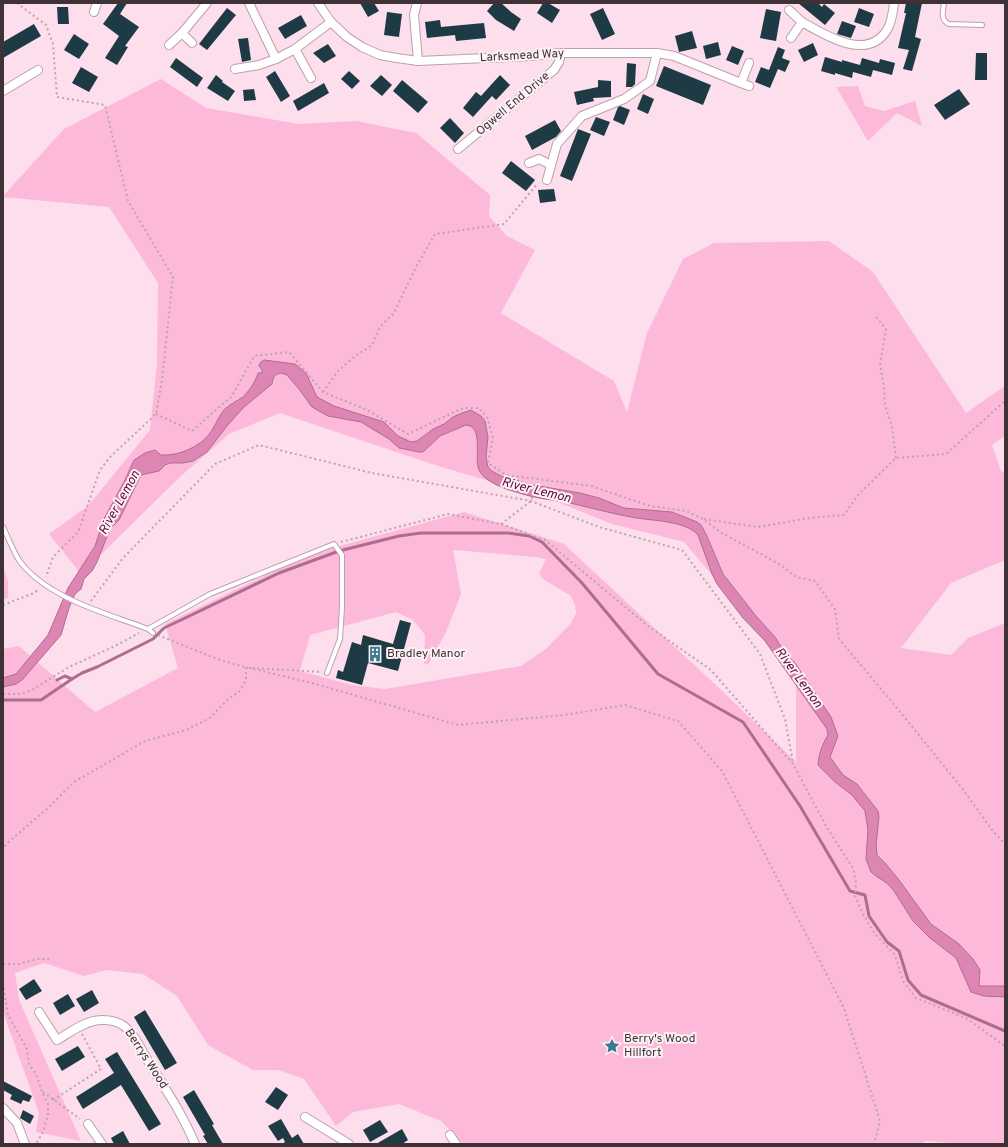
<svg xmlns="http://www.w3.org/2000/svg" width="1008" height="1147" viewBox="0 0 1008 1147" font-family="Overpass,sans-serif">
  <style>
    .green { fill: #fdb9da; fill-rule: evenodd }
    .water { fill: #de86b3; stroke: #ae6d8e }
    .lines { fill: none; stroke-linecap: round; stroke-linejoin: round }
    .stream { stroke: #ae6d8e; stroke-width: 3 }
    .building { fill: #1e3a45 }
    .service-casing { stroke: #bd9fad; stroke-width: 6 }
    .minor-casing { stroke: #bd9fad; stroke-width: 10 }
    .path { stroke: #bca4af; stroke-width: 2; stroke-dasharray: 2 3; stroke-linecap: butt }
    .service { stroke: #fff; stroke-width: 4 }
    .minor { stroke: #fff; stroke-width: 8 }
    .labels { text-anchor: middle; dominant-baseline: central; stroke-width: 4; stroke-linejoin: round; paint-order: stroke }
    .street-label { font-size: 12px; fill: #3e3237; stroke: #fef1f6 }
    .poi-label { font-size: 12px; fill: #3e3237; stroke: #fef1f6; text-anchor: start }
    .water-label { font-size: 13px; font-style: italic; fill: #5c0c3d; stroke: #fef1f6 }
  </style>
  <rect width="100%" height="100%" fill="#fddeec"/>
  <g class="green">
    <path d="M161,79l45,29 93,16 57,-3 60,12 74,62 -1,21 18,20 28,14 -34,63 113,68 13,31 20,-79 36,-74 31,-16 115,-2 44,31 93,141 39,-27v50l-13,9 9,26 4,2v87l-54,23 -50,65 50,7 17,-17 37,-15v521h-40l-40,-3 -2,3h-460l-22,-23 -42,-17 -46,8 -17,14 -32,-47 -25,-9h-26l-45,-25 -31,-49 -34,-22 -37,-4 -22,6 -40,-13 -29,10 4,27 62,141 -45,-9 3,-19 -36,-101v-363l16,-3 76,66 83,-44 -13,-44 142,-69 157,-43 100,32 155,144 77,74v-77l-45,-64 -67,-79 -72,-18 -57,-23 -123,-37 -152,-51 -51,21 -48,42 -100,98 -32,-40 39,-28 62,-76 7,-67 1,-80 -49,-76 -106,-10v-1l61,-67zM453,550l83,7 10,2 -7,15 4,5 28,17 4,9 1,8 -5,10 -24,25 -26,18 -136,23 -33,-4 -52,-14 10,-36 86,-23 17,8 12,15 -1,28 4,2 18,-33 15,-38z"/>
    <path d="M858,86l7,20 19,5 31,-10 7,25 -25,-13 -29,28 -32,-54z"/>
    <path d="M3,567l5,14v17l-5,2z"/>
  </g>
  <path class="water" d="M264,360l31,4 11,9 11,24 17,9 50,16 14,14 13,6 6,-1 16,-12 11,-5 9,-7 9,-4 9,-3 10,6 4,5 3,16 -2,20 2,10 4,4 9,5 32,9 47,8 19,5 25,10 48,4 25,10 4,3 5,9 17,40 33,42 19,21 10,16 10,10 36,54 7,19 -8,21 13,18 14,9 21,27 1,6 -3,28 1,10 8,8 14,17 32,44 28,20 14,15 7,11 -1,15 1,1h25v11l-21,-1 -13,-4 -15,-34 -26,-20 -17,-17 -19,-30 -6,-7 -12,-8 -5,-4 -5,-13 2,-29 -3,-19 -13,-16 -17,-13 -17,-17c1,-12 4,-20 10,-30l-1,-6 -62,-88 -22,-23 -26,-34 -5,-10 -14,-39c-13,-15 -48,-14 -67,-18 -22,-4 -43,-10 -65,-15 -12,-2 -25,-3 -36,-6 -15,-4 -48,-12 -52,-29 -3,-12 5,-41 -12,-42l-26,11 -17,16h-4l-20,-4 -10,-9 -28,-17 -33,-6 -16,-9 -13,-18 -12,-14 -6,-2c-7,1 -8,5 -9,11l-28,23 -17,19 -20,26 -14,9 -10,2h-13l-5,2 -6,6 -18,4 -22,45 -9,9 -13,33 -5,9 -8,8 -3,10 -6,5 -6,14 -8,27 -39,45 -6,4 -13,3v-9l13,-4 32,-39 20,-47 27,-42 9,-27 21,-39 9,-20 11,-7 10,-3 6,5c17,1 39,-8 49,-22 6,-8 8,-17 15,-24 5,-5 12,-8 18,-12 6,-6 13,-16 15,-24h4v-3l-3,-4 1,-3z"/>
  <g class="lines">
    <g class="stream">
      <path d="M57,680l8,-4 7,3 10,-6 15,-6 56,-28 11,-11 17,-8 98,-47 60,-22 60,-15 22,-3h87l21,3 13,6 40,41 76,91 85,48 57,84 50,85 15,4 4,21 18,26 12,9 9,29 13,15 84,36"/>
      <path d="M3,700h38l31,-21"/>
    </g>
  </g>
  <g class="building">
    <path d="M118,3h9l-7,11 19,13 -14,19 3,1 -11,18 -12,-7 14,-22 -16,-12z"/>
    <path d="M360,3h14l5,8 -11,6z"/>
    <path d="M494,3h7l10,9 10,7 -7,12 -18,-11 -9,-9z"/>
    <path d="M543,3h5l12,7 -8,13 -15,-10z"/>
    <path d="M798,3h20l4,4 2,-3 11,9 -10,12z"/>
    <path d="M906,3h16l-7,34 6,2 -9,32 -9,-2 6,-19 -11,-2 8,-35h-2z"/>
    <path d="M57,7h11l1,17h-11z"/>
    <path d="M227,8l9,7 -29,35 -8,-6z"/>
    <path d="M603,8l12,26 -13,6 -12,-26z"/>
    <path d="M859,8l15,6 -5,13 -15,-5z"/>
    <path d="M766,9l15,3 -5,29 -16,-3z"/>
    <path d="M387,12l15,2 -3,23 -15,-2z"/>
    <path d="M301,15l6,11 -22,13 -7,-11z"/>
    <path d="M440,20l1,7 43,-4 2,15 -30,3 -1,-6 -28,3 -2,-16z"/>
    <path d="M842,21l14,5 -5,12 -14,-4z"/>
    <path d="M34,24l7,12 -38,22v-16z"/>
    <path d="M692,31l5,17 -18,4 -4,-16z"/>
    <path d="M74,34l15,10 -10,15 -15,-9z"/>
    <path d="M248,38l3,22 -9,2 -4,-23z"/>
    <path d="M718,42l3,13 -15,4 -3,-13z"/>
    <path d="M813,43l5,12 -14,7 -6,-12z"/>
    <path d="M328,44l8,12 -12,7 -11,-10z"/>
    <path d="M732,46l12,5 -6,14 -12,-5z"/>
    <path d="M778,47l7,3 -3,8 8,3 -5,11 -7,-3 -8,19 -15,-6 6,-15 8,3z"/>
    <path d="M976,53h11v27h-12z"/>
    <path d="M825,57l17,5v-2l18,5 2,-7 17,5 1,-4 15,4 -3,12 -19,-5 -2,7 -18,-5 -1,6 -17,-5v2l-14,-4z"/>
    <path d="M176,58l27,20 -6,9 -27,-20z"/>
    <path d="M627,63l9,1 -1,20 -3,3h-6z"/>
    <path d="M664,66l47,19 -8,20 -47,-19z"/>
    <path d="M81,67l17,10 -9,15 -17,-9z"/>
    <path d="M275,71l15,25 -9,6 -15,-25z"/>
    <path d="M349,71l11,10 -8,8 -11,-10z"/>
    <path d="M216,75l7,6 -1,1 13,9 -7,10 -21,-13z"/>
    <path d="M381,75l11,10 -10,11 -12,-10z"/>
    <path d="M500,75l10,10 -14,15 -4,-4 -19,21 -10,-9 13,-16 5,4z"/>
    <path d="M402,80l26,22 -10,11 -25,-22z"/>
    <path d="M598,80l13,1v16l-18,1 1,3 -17,4 -3,-13 24,-5z"/>
    <path d="M324,83l5,10 -31,18 -5,-10z"/>
    <path d="M254,89l2,11 -12,1 -1,-11z"/>
    <path d="M959,89l11,15 -25,16 -11,-15z"/>
    <path d="M643,94l11,5 -6,15 -11,-5z"/>
    <path d="M620,106l10,4 -6,15 -11,-5 5,-13z"/>
    <path d="M596,117l14,5 -6,14 -14,-6z"/>
    <path d="M450,118l14,15 -9,10 -15,-15z"/>
    <path d="M555,120l6,11 -5,6 -24,13 -7,-14z"/>
    <path d="M578,129l13,5 -19,47 -12,-5z"/>
    <path d="M511,161l24,19 -9,11 -24,-18z"/>
    <path d="M554,189l2,12 -16,2 -2,-13z"/>
    <path d="M400,620l11,3 -13,48 -30,-8 -6,22 -26,-7 2,-8 5,2 9,-30 9,3 2,-10 30,9z"/>
    <path d="M34,979l8,12 -16,9 -7,-11z"/>
    <path d="M92,990l7,13 -15,9 -8,-13z"/>
    <path d="M68,994l7,12 -15,9 -7,-12z"/>
    <path d="M145,1010l32,53 -12,7 -31,-53z"/>
    <path d="M78,1046l7,11 -23,14 -7,-12z"/>
    <path d="M117,1052l44,72 -12,7 -28,-46 -38,24 -7,-12 38,-24 -9,-14z"/>
    <path d="M3,1081l29,15 -3,6 -6,-2 -2,4 -11,-5 2,-4 -9,-5z"/>
    <path d="M276,1087l12,8 -10,15 -13,-8z"/>
    <path d="M194,1090l20,34 -2,1 11,19h-15l-5,-8 2,-1 -22,-38z"/>
    <path d="M23,1110l11,6 -4,8 -10,-6z"/>
    <path d="M281,1119l11,19 6,-4 6,10h-22l3,-2 -2,-4 -5,3 -10,-15z"/>
    <path d="M380,1120l8,12 -18,10 -7,-12z"/>
    <path d="M402,1129l6,11 -6,4h-26z"/>
    <path d="M123,1131l7,13h-16l-3,-6z"/>
  </g>
  <g class="lines">
    <defs>
      <g id="service">
        <path d="M944,3c-1,8 -4,17 5,21l33,1"/>
        <path d="M3,527c5,10 11,27 18,36 29,36 85,50 127,66l5,4"/>
        <path d="M148,629l62,-35 124,-50 8,11v52l-2,32 -13,34"/>
      </g>
      <g id="minor">
        <path d="M249,3l27,56 19,-10 36,-27"/>
        <path d="M318,3l13,19 16,15 15,10 18,8 17,3 21,3 113,-5 30,-3h96l17,3 67,27 8,-20"/>
        <path d="M417,3l-3,12 4,46"/>
        <path d="M789,10l13,12"/>
        <path d="M94,12l3,-9"/>
        <path d="M182,33l10,10"/>
        <path d="M791,38l11,-16c23,13 65,40 85,8 5,-8 6,-18 7,-27"/>
        <path d="M169,45l13,-12 25,-30"/>
        <path d="M295,49l16,29"/>
        <path d="M235,69l24,-4 17,-6"/>
        <path d="M741,83l8,3"/>
        <path d="M3,91l35,-21"/>
        <path d="M458,149l96,-79 5,-8 2,-9"/>
        <path d="M529,163l10,-4 12,6"/>
        <path d="M547,180l10,-36 25,-28 42,-17 26,-18 7,-28"/>
        <path d="M39,1012l18,28c14,-8 30,-21 47,-20 6,0 15,2 20,6 11,9 17,23 24,35 17,27 35,54 47,83"/>
        <path d="M3,1108l14,15 8,21"/>
        <path d="M305,1117l44,27"/>
        <path d="M88,1124l14,20"/>
        <path d="M450,1135l6,9"/>
      </g>
    </defs>
    <use href="#service" class="service-casing"/>
    <use href="#minor" class="minor-casing"/>
    <g class="path">
      <path d="M17,3l29,22 7,19 4,53 48,8 23,96 45,76 -11,103 -6,34 -46,43 -10,13 -22,62 -25,25 -7,20"/>
      <path d="M876,317l10,12 -6,36 4,22 1,18 7,22 4,31"/>
      <path d="M323,392l15,-21 16,-14 18,-12 8,-18 14,-14 22,-46 19,-33 69,-10 34,-41"/>
      <path d="M156,414l36,17 40,-35 22,-40 35,-4 34,40 42,17 43,25 55,-26h16l8,9 6,21 -5,25 18,12 85,11 59,20 36,5 17,8 17,13 61,33 15,12 19,4 20,28 4,30 62,74 60,74 32,44 12,13"/>
      <path d="M704,519l54,8 51,-9 35,-3 14,-20 38,-37 50,-4 59,-53"/>
      <path d="M501,524l30,-23 7,-21"/>
      <path d="M341,542l107,-28 53,10 44,16 103,86 63,44 82,94 34,64 26,40 3,14 -1,14 8,18 12,20 20,21 8,26 13,17 50,20 39,28"/>
      <path d="M91,601l32,-43 92,-94 44,-19 113,28 159,28 68,26 83,23 78,104 25,65 8,44"/>
      <path d="M3,605l31,-12 5,-4"/>
      <path d="M158,635l62,25 28,8"/>
      <path d="M252,668l70,4"/>
      <path d="M3,694h18l11,-4 37,-23 46,-21 24,-13"/>
      <path d="M3,851l3,-7 42,-36 26,-26 71,-41 41,-11 24,-12 18,-19 11,-7 7,-12v-13l73,18 139,40 106,-10 61,-10 53,16 44,50 122,237 36,113 -6,23"/>
      <path d="M3,964h16l18,-5h15"/>
      <path d="M3,983l5,32 19,34 2,15 7,10 6,18 6,12v11l-5,17 -7,12"/>
      <path d="M43,1092l37,27"/>
      <path d="M53,1100l48,-31 -19,-35"/>
    </g>
    <use href="#service" class="service"/>
    <use href="#minor" class="minor"/>
  </g>
  <defs>
    <symbol id="building-bare" viewBox="-9 -9 18 18"><path d="M-4-6H4V6H1V3H-1V6H-4ZM-2.5-4.3h1.7v1.8h-1.7ZM.8-4.3h1.7v1.8H.8ZM-2.5-1h1.7V.8h-1.7ZM.8-1h1.7V.8H.8Z" fill="#3c7a90" stroke="#fef1f6" stroke-width="2.5" paint-order="stroke"/></symbol>
    <symbol id="sight-bare" viewBox="-9 -9 18 18"><path d="M0-6L1.8-2.2L6-1.7L2.9 1.2L3.7 5.4L0 3.3L-3.7 5.4L-2.9 1.2L-6-1.7L-1.8-2.2Z" fill="#3c7a90" stroke="#fef1f6" stroke-width="2.5" paint-order="stroke"/></symbol>
  </defs>
  <g fill-rule="evenodd">
    <use href="#building-bare" x="364" y="643" width="22" height="22"/>
    <use href="#sight-bare" x="601" y="1035" width="22" height="22"/>
  </g>
  <g class="labels">
    <g class="street-label">
      <text transform="translate(522 56) rotate(-3)">Larksmead Way</text>
      <text transform="translate(513 104) rotate(-40)">Ogwell End Drive</text>
      <text transform="translate(146 1059) rotate(57)">Berrys Wood</text>
    </g>
    <g class="poi-label">
      <text x="387" y="654">Bradley Manor</text>
      <text x="624" y="1039">Berry's Wood<tspan x="624" dy="14">Hillfort</tspan></text>
    </g>
    <g class="water-label">
      <text transform="translate(536 491) rotate(14)">River Lemon</text>
      <text transform="translate(120 503) rotate(-61)">River Lemon</text>
      <text transform="translate(798 678) rotate(54)">River Lemon</text>
    </g>
  </g>
  <rect width="1008" height="1147" fill="none" stroke="#3e3237" stroke-width="8"/>
</svg>
